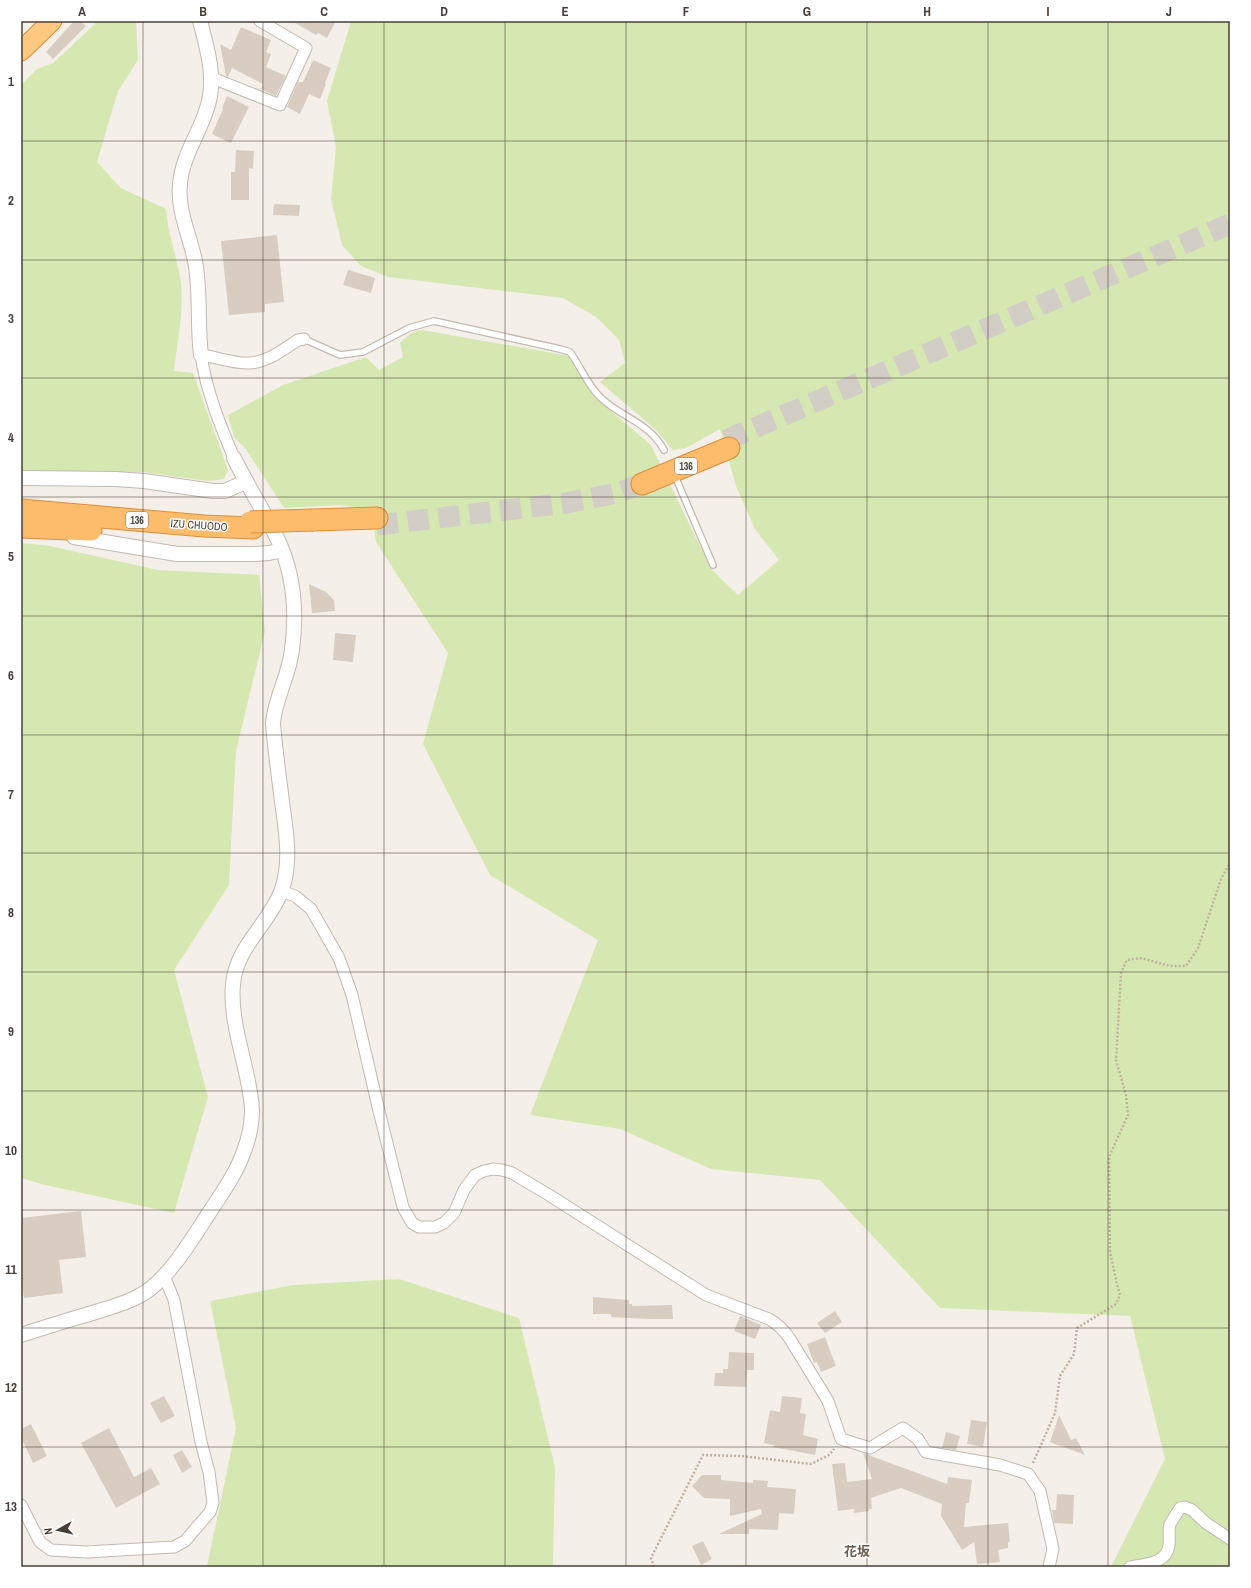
<svg xmlns="http://www.w3.org/2000/svg" width="1251" height="1588" viewBox="0 0 1251 1588" font-family="'Archivo Narrow','Noto Sans JP',sans-serif">
  <style>
    .green { fill: #d6e8b2 }
    .building { fill: #d9cdc2 }
    .lines { fill: none; stroke-linecap: round; stroke-linejoin: round }
    .motorway-tunnel { stroke: #d2cdc5; stroke-width: 21; stroke-dasharray: 21 10; stroke-linecap: butt }
    .service-casing { stroke: #c3b9af; stroke-width: 8 }
    .minor-casing { stroke: #c3b9af; stroke-width: 13 }
    .tertiary-casing { stroke: #c3b9af; stroke-width: 16 }
    .trunk-casing { stroke: #dd8e3a; stroke-width: 21 }
    .motorway-casing { stroke: #dd8e3a; stroke-width: 23 }
    .path { stroke: #c2b09d; stroke-width: 2.5; stroke-dasharray: 2 2; stroke-linecap: butt }
    .service { stroke: #fff; stroke-width: 5.5 }
    .minor { stroke: #fff; stroke-width: 11 }
    .tertiary { stroke: #fff; stroke-width: 14 }
    .trunk { stroke: #fec882; stroke-width: 19 }
    .motorway { stroke: #fdbc6c; stroke-width: 21 }
    .motorway-bridge-casing { stroke: #dd8e3a; stroke-width: 23; stroke-linecap: butt }
    .motorway-bridge { stroke: #fdbc6c; stroke-width: 21 }
    .grid { fill: none; stroke: #484037; stroke-width: 1; stroke-opacity: 0.55 }
    .labels { text-anchor: middle; dominant-baseline: central; stroke-width: 3; stroke-linejoin: round; paint-order: stroke }
    .shield { fill: #fff; stroke: #7f7973; stroke-width: 1 }
    .shield-label { font-size: 10px; font-weight: bold; fill: #484037 }
    .street-label { font-size: 11px; fill: #484037; stroke: #fff }
    .quarter-label { font-size: 13px; font-weight: bold; fill: #6b5c4f; stroke: #fff }
    .neatline { fill: none; stroke: #484037; stroke-width: 1.5 }
    .grid-label { font-size: 13px; text-anchor: middle; font-weight: bold; fill: #484037 }
  </style>
  <rect width="100%" height="100%" fill="#f4f0e9"/>
  <g class="green">
    <path d="M93,21h43l2,39 -20,31 -21,71 24,26 45,21c2,26 12,50 15,75 3,27 -4,60 -7,87l19,2 35,97 -4,9 -16,2 -65,-9 -122,-1v-386l16,-16 16,-6 42,-39z"/>
    <path d="M351,21h879v1546h-119l54,-108 -35,-143 -190,-8 -120,-128 -109,-11 -91,-40 -90,-14 68,-175 -108,-65 -67,-131 25,-91 -72,-111 -5,-32 -31,-5 -56,3 -39,-60 -11,-11 -6,-22 55,-30 83,-28 13,13 24,-13 -3,-14c7,-7 12,-12 22,-13l148,26 15,26 14,19 52,44 60,124 27,26 41,-35 -24,-31 -19,-43 -16,-57 -34,19 -13,2 -18,-21 -55,-47 25,-19 -6,-23 -23,-23 -33,-19 -175,-21 -27,-11 -19,-21 -11,-46 5,-52 -9,-46z"/>
    <path d="M21,543l29,3 108,24 101,5 6,56 -29,120 -7,134 -55,85 34,127 -34,116 -129,-28 -24,-7z"/>
    <path d="M399,1279l120,39 36,149 -2,100h-358l12,-1 29,-138 -26,-127 83,-16z"/>
  </g>
  <g class="building">
    <path d="M74,21h6l6,5 -33,33 -7,-7z"/>
    <path d="M292,21h44l-9,17 -9,-5 -2,2z"/>
    <path d="M241,27l30,13 -5,12 5,2 -5,13 20,9 -10,20 -15,-7 2,-5 -31,-16 -4,9 -2,-1 -6,-32 11,6z"/>
    <path d="M313,60l18,8 -6,15 1,1 -6,15 -11,-5 -9,20 -13,-7 11,-25h5z"/>
    <path d="M227,96l22,11 -18,36 -19,-9 11,-25 -1,-1z"/>
    <path d="M236,150l18,1 -1,18 -4,-1v32h-18v-28h4z"/>
    <path d="M274,204l26,1 -1,11 -26,-1z"/>
    <path d="M277,235l7,67 -19,2v8l-36,3 -8,-74z"/>
    <path d="M348,270l27,8 -4,15 -28,-8z"/>
    <path d="M309,584l17,8 8,8 1,11 -23,2z"/>
    <path d="M335,633l21,2 -3,27 -20,-2z"/>
    <path d="M81,1211l5,46 -27,3 4,33 -39,5 -3,-24v-56z"/>
    <path d="M593,1297l36,3v4h3v2l40,-1 1,14h-26l-36,-2v-3h-18z"/>
    <path d="M835,1311l7,11 -17,11 -8,-10z"/>
    <path d="M740,1316l21,9 -6,14 -21,-8z"/>
    <path d="M825,1337l11,29 -15,6 -4,-10 -3,1 -7,-19z"/>
    <path d="M729,1352l25,1v17h-7l-1,17 -32,-1 1,-13h8v-4h5z"/>
    <path d="M164,1396l11,20 -14,7 -11,-20z"/>
    <path d="M782,1396l20,2 -2,15 6,1 -3,21 15,4 -3,16 -42,-8 1,-2 -10,-2 6,-33 10,2z"/>
    <path d="M1059,1415l12,25 5,-2 9,17 -35,-13z"/>
    <path d="M971,1420l16,2 -4,25 -16,-3z"/>
    <path d="M31,1424l16,32 -14,7 -12,-26v-8z"/>
    <path d="M109,1428l25,49 17,-9 9,16 -44,24 -35,-65z"/>
    <path d="M946,1432l14,4 -4,14 -14,-2z"/>
    <path d="M182,1450l10,17 -10,6 -9,-18z"/>
    <path d="M863,1453l84,31 1,-7 24,3 -3,23h-3l-2,24 44,-4 2,19h-2v6l-10,2 2,12 -23,2 -3,-22 -12,8 -21,-34 1,-12 -41,-16 -30,10 1,11h-3v2l-15,2v-4l-16,2 -6,-47 13,-1 2,19 25,-3z"/>
    <path d="M702,1475h19v5l32,3v-3l15,1 -1,6 29,2 -2,25 -15,-1 -1,17 -29,-1v5h-30l43,-20 -1,-5 -31,7v-17l-26,-1 -12,-12z"/>
    <path d="M1057,1494l17,1 -1,29 -19,-1 -2,-13h4z"/>
    <path d="M703,1541l9,18 -11,6 -9,-19z"/>
  </g>
  <g class="lines">
    <g class="motorway-tunnel">
      <path d="M726,440l504,-216"/>
      <path d="M377,525l190,-22 50,-10 25,-9"/>
    </g>
    <defs>
      <g id="service">
        <path d="M304,339l36,16 23,-3 46,-24 25,-7 126,28 10,3c11,15 17,33 31,46 21,20 48,24 63,52"/>
        <path d="M675,476l38,89"/>
      </g>
      <g id="minor">
        <path d="M210,77l70,28 26,-57 -46,-27"/>
        <path d="M234,458c-14,-33 -28,-68 -33,-103 16,2 33,9 49,8 18,-1 34,-14 48,-23l6,-1"/>
        <path d="M281,891l14,5 16,13 28,49 5,14 8,23 27,116 24,96 9,16 7,4h16l9,-4 10,-10 10,-23 11,-15 9,-4 9,-2 9,1 10,3 37,22 157,100 63,24c9,5 15,11 21,20l38,62 13,38 29,9 33,-20 15,11 8,13 74,13 28,9 12,17 13,58 -4,18"/>
        <path d="M21,1505l19,37 11,8 35,2 88,-5 11,-6 25,-29 3,-9 -4,-31 -8,-30 -27,-142 -10,-24"/>
        <path d="M1130,1567c15,-3 36,-3 39,-21 1,-7 -1,-15 1,-22 3,-5 7,-11 10,-16l5,-1 7,3 14,13 24,16"/>
      </g>
      <g id="tertiary">
        <path d="M200,21c7,26 16,57 8,84 -7,26 -26,51 -28,79 -3,26 10,52 15,77 6,31 2,63 6,94"/>
        <path d="M21,478l95,1 28,2 69,10h12l20,-9"/>
        <path d="M74,537l103,17h76l16,-1 13,-3"/>
        <path d="M21,1335c22,-7 43,-14 65,-20 18,-6 37,-10 53,-19 28,-14 53,-57 70,-83 13,-20 27,-39 35,-62 5,-13 8,-27 8,-41 -2,-41 -23,-84 -19,-126 3,-37 35,-59 48,-92 11,-29 5,-61 1,-90 -3,-26 -7,-52 -9,-79 2,-25 16,-47 19,-73 5,-38 2,-77 -15,-112 -13,-27 -30,-53 -43,-80"/>
      </g>
      <path id="trunk" d="M21,51l31,-30"/>
      <g id="motorway">
        <path d="M642,484l87,-36"/>
        <path d="M21,510l183,16 49,2"/>
        <path d="M313,520l64,-2"/>
        <path d="M22,527l69,3"/>
      </g>
    </defs>
    <use href="#service" class="service-casing"/>
    <use href="#minor" class="minor-casing"/>
    <use href="#tertiary" class="tertiary-casing"/>
    <use href="#trunk" class="trunk-casing"/>
    <use href="#motorway" class="motorway-casing"/>
    <g class="path">
      <path d="M1033,1463l22,-50 5,-37 14,-22 3,-26 39,-24 4,-9 -3,-11 -7,-32 -1,-95 19,-42 -2,-20 -10,-35 5,-87 6,-13 14,-2 29,8h16l12,-18 23,-69 9,-16"/>
      <path d="M654,1567l-3,-9 52,-103 38,1 70,8 18,-9 5,-6"/>
    </g>
    <use href="#service" class="service"/>
    <use href="#minor" class="minor"/>
    <use href="#tertiary" class="tertiary"/>
    <use href="#trunk" class="trunk"/>
    <use href="#motorway" class="motorway"/>
    <defs>
      <path id="motorway-bridge" d="M250,522l63,-2"/>
    </defs>
    <use href="#motorway-bridge" class="motorway-bridge-casing"/>
    <use href="#motorway-bridge" class="motorway-bridge"/>
  </g>
  <path class="grid" d="M143,21v1546M263,21v1546M384,21v1546M505,21v1546M626,21v1546M746,21v1546M867,21v1546M988,21v1546M1108,21v1546M21,141h1209M21,260h1209M21,378h1209M21,497h1209M21,616h1209M21,735h1209M21,853h1209M21,972h1209M21,1091h1209M21,1210h1209M21,1328h1209M21,1447h1209"/>
  <g class="labels">
    <g class="shield">
      <rect x="675" y="458" width="22" height="16" rx="3"/>
      <rect x="126" y="512" width="22" height="16" rx="3"/>
    </g>
    <g class="shield-label">
      <text x="686" y="466">136</text>
      <text x="137" y="520">136</text>
    </g>
    <g class="street-label">
      <text transform="translate(199 525) rotate(4)">IZU CHUODO</text>
    </g>
    <g class="quarter-label">
      <text x="857" y="1551">花坂</text>
    </g>
  </g>
  <rect width="1251" height="1588" fill="none" stroke="#ffffff" stroke-width="44"/>
  <g transform="translate(58 1530) rotate(262)" stroke="#ffffff" stroke-width="3" paint-order="stroke">
  <path d="M0-3L7 15L0 10L-7 15Z" fill="#484037"/>
  <text y="-6" font-size="11" font-weight="bold" text-anchor="middle" fill="#484037">N</text>
  </g>
  <rect x="22" y="22" width="1207" height="1544" class="neatline"/>
  <g class="grid-label">
    <text x="82" y="16">A</text>
    <text x="203" y="16">B</text>
    <text x="324" y="16">C</text>
    <text x="444" y="16">D</text>
    <text x="565" y="16">E</text>
    <text x="686" y="16">F</text>
    <text x="807" y="16">G</text>
    <text x="927" y="16">H</text>
    <text x="1048" y="16">I</text>
    <text x="1169" y="16">J</text>
    <text x="11" y="86">1</text>
    <text x="11" y="205">2</text>
    <text x="11" y="323">3</text>
    <text x="11" y="442">4</text>
    <text x="11" y="561">5</text>
    <text x="11" y="680">6</text>
    <text x="11" y="799">7</text>
    <text x="11" y="917">8</text>
    <text x="11" y="1036">9</text>
    <text x="11" y="1155">10</text>
    <text x="11" y="1274">11</text>
    <text x="11" y="1392">12</text>
    <text x="11" y="1511">13</text>
  </g>
</svg>
